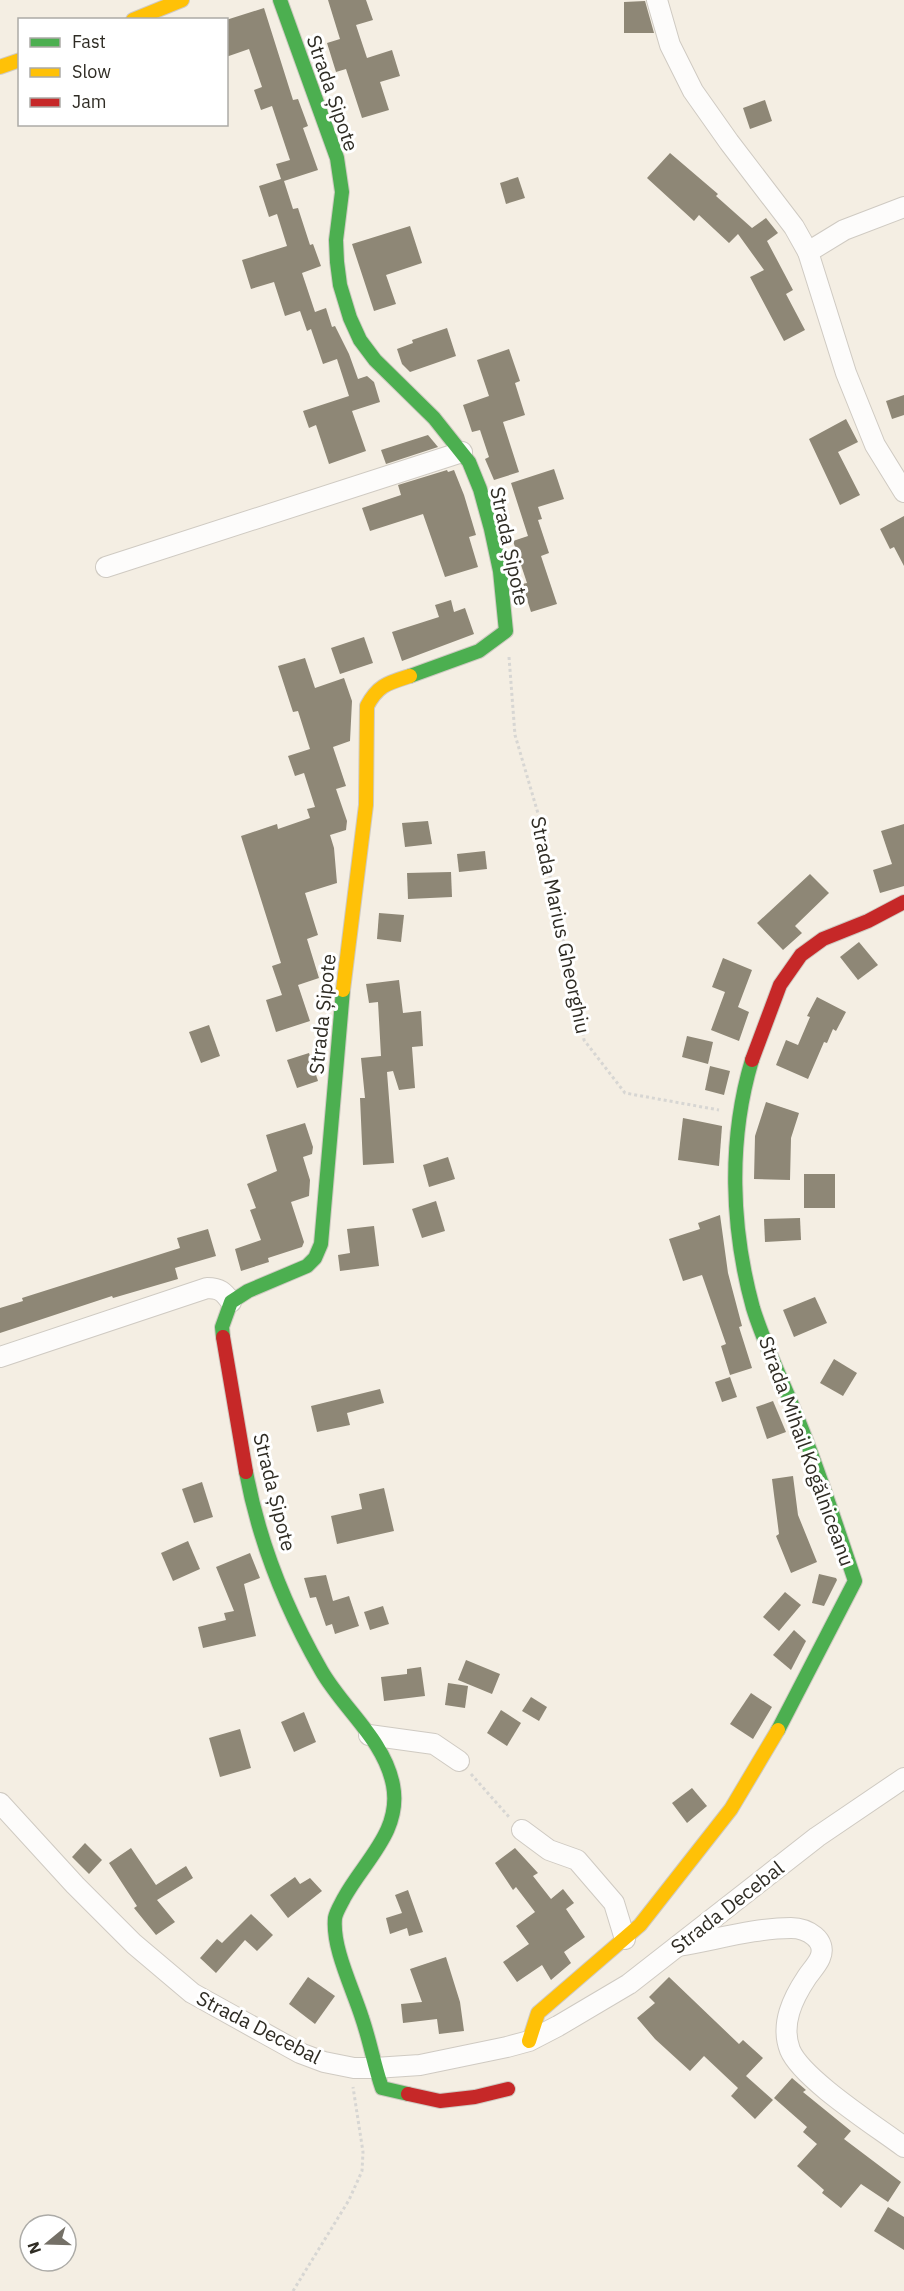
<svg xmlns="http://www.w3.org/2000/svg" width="904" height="2291" viewBox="0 0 904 2291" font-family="'IBM Plex Sans',sans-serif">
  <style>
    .building { fill: #8e8776 }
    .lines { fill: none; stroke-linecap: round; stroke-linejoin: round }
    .street-casing { stroke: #cfcac2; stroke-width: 22 }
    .fast-casing { stroke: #cfcac2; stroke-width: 16 }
    .slow-casing { stroke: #cfcac2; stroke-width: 16 }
    .jam-casing { stroke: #cfcac2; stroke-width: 16 }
    .path { stroke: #d7d6d3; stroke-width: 3; stroke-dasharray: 3 3; stroke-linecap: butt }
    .street { stroke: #fdfcfb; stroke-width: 20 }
    .fast { stroke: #4caf50; stroke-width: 14 }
    .slow { stroke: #ffc107; stroke-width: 14 }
    .jam { stroke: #c62828; stroke-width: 14 }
    .labels { text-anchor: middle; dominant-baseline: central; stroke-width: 6; stroke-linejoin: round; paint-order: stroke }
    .street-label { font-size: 20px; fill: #2f2c24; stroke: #fff }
  </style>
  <rect width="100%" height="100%" fill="#f4eee3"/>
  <g class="building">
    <path d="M328,0h38l7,20 -17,5 11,33 25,-8 8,26 -20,6 9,28 -27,8 -16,-49 -10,3 -9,-29 13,-4z"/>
    <path d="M645,1l9,32h-30v-31z"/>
    <path d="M264,8l29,92 5,-1 10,27 -5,2 15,42 -34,11 9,28 5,-1 12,37 3,-1 8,22 -19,7 13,39 11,-4 6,19 3,-1 14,28 9,25 9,-3 7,6 6,20 -28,9 14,40 -37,13 -13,-39 -7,3 -6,-17 46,-15 -12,-37 -14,5 -12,-35 -4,2 -7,-20 -15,5 -11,-34 -23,7 -9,-29 45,-14 -10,-32 -8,3 -10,-31 22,-7 -5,-15 14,-4 -18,-54 -11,4 -7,-20 8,-3 -13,-38 -23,8v-37z"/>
    <path d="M765,100l7,21 -22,8 -7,-21z"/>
    <path d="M670,153l48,41 -2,2 36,32 14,-10 12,15 -11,8 26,49 -7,4 19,36 -21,11 -34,-64 14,-7 -26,-36 -9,9 -30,-28 -5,6 -47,-43z"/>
    <path d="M518,177l7,21 -19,6 -6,-21z"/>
    <path d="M410,226l12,37 -36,12 10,29 -22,7 -22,-67z"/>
    <path d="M447,328l9,28 -46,16 -8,-8 -5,-15 16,-6 -1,-3z"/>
    <path d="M509,349l11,32 -5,2 10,32 -22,7 16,50 -25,8 -9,-21 4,-2 -9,-27 -8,2 -9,-27 26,-9 -12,-36z"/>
    <path d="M904,395v20l-12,4 -6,-18z"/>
    <path d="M846,419l12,23 -20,10 22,43 -20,10 -31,-66z"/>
    <path d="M428,435l10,12 -52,17 -5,-14z"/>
    <path d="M554,469l10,30 -26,8 4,12 -4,1 11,33 -8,3 16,48 -26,8 -9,-28 5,-1 -14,-42 15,-5 -17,-53z"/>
    <path d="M447,470l1,2 6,-2 10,25 12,40 -7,2 9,30 -33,10 -22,-63 -53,17 -8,-23 39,-13 -3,-10z"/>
    <path d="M904,516v50l-10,-19 -4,2 -10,-20z"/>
    <path d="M451,600l3,12 11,-4 9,26 -72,27 -10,-29 47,-15 -4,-12z"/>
    <path d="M364,637l9,26 -33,11 -9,-26z"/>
    <path d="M305,658l10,30 29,-10 8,23 -2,40 -17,6 13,39 -10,3 11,32 -1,9 -16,5 4,13 3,35 -32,10 13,42 -11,4 12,39 -21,7 12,36 -34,11 -10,-32 16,-5 -10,-29 9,-3 -40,-127 36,-12 1,5 32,-11 -3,-9 8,-2 -11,-34 -9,3 -7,-20 22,-7 -12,-38 -5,1 -15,-46z"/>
    <path d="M428,821l4,23 -27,3 -3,-24z"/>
    <path d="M904,824v62l-24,7 -7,-23 19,-6 -11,-33z"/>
    <path d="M485,851l2,18 -28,3 -2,-18z"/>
    <path d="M451,872l1,25 -44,2 -1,-26z"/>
    <path d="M810,874l19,19 -34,33 7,7 -19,17 -26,-27z"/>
    <path d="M379,913l25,2 -3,27 -24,-3z"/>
    <path d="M859,942l19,23 -20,15 -18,-23z"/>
    <path d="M723,958l29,12 -14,37 11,5 -10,29 -28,-11 14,-38 -13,-5z"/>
    <path d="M399,980l4,33 18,-2 2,35 -11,1 3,41 -16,2 -6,-19 -6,1 7,91 -31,2 -3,-67h5l-4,-40 20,-2 -3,-54 -9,1 -3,-19z"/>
    <path d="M817,997l29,15 -10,19 -3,-2 -6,14 -3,-1 -16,37 -32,-14 10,-25 12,5 12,-28 -3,-1z"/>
    <path d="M209,1025l11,31 -19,7 -12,-31z"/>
    <path d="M687,1036l26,6 -5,22 -26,-7z"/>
    <path d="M309,1053l9,28 -21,7 -10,-28z"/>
    <path d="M710,1066l20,5 -6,24 -19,-5z"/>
    <path d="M766,1102l33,11 -8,25 -1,42 -36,-1 1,-43z"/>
    <path d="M683,1118l39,8 -3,40 -41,-6z"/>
    <path d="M305,1123l8,24 -1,7 -9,3 7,23 -1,16 -18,6 13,40 -2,5 -34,11 1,4 -28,9 -6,-22 26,-9 -11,-30 6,-2 -9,-24 30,-13 -11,-36z"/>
    <path d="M448,1157l7,22 -26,8 -6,-22z"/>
    <rect x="804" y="1174" width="31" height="34"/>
    <path d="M436,1201l9,30 -23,7 -10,-29z"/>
    <path d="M720,1215l8,58 14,53 -3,1 13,41 -22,7 -9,-29 5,-2 -24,-69 -19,6 -14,-42 31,-10 -2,-6z"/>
    <path d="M800,1218l1,22 -36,2 -1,-23z"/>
    <path d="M374,1226l5,40 -39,5 -2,-16 12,-2 -3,-24z"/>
    <path d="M208,1229l8,27 -41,12 3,11 -65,19 -1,-2 -112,37v-25l23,-7 -1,-3 158,-50 -3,-10z"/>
    <path d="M815,1297l12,26 -33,14 -11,-27z"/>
    <path d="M834,1359l23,14 -14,23 -23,-13z"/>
    <path d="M730,1377l7,20 -15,5 -7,-20z"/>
    <path d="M380,1389l4,14 -37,10 3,12 -33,7 -6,-26z"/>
    <path d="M773,1401l13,31 -19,7 -11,-32z"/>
    <path d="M793,1476l5,39 19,47 -26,11 -15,-37 3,-2 -7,-55z"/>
    <path d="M202,1482l11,35 -19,6 -12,-34z"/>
    <path d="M384,1488l10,43 -57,13 -6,-28 31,-7 -3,-15z"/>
    <path d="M188,1541l12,28 -27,12 -12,-28z"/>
    <path d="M250,1553l10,25 -16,6 12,52 -53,12 -5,-21 28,-7 -2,-7 10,-2 -18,-44z"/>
    <path d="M819,1574l17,4 1,2 -13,26 -12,-3z"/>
    <path d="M326,1575l7,26 16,-5 10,30 -24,8 -3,-10 -6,2 -10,-29 -6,1 -6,-20z"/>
    <path d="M785,1592l16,13 -22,26 -16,-14z"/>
    <path d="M383,1606l6,18 -19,6 -6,-18z"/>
    <path d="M794,1630l12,11 -15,29 -18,-15z"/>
    <path d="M466,1660l34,14 -8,20 -34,-14z"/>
    <path d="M421,1667l4,29 -41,5 -3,-24 26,-3v-5z"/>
    <path d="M448,1683l20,3 -3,22 -20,-3z"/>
    <path d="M751,1693l21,14 -19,32 -23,-15z"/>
    <path d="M531,1697l16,10 -8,14 -17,-10z"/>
    <path d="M501,1710l20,13 -14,23 -20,-13z"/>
    <path d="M304,1712l12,30 -22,10 -13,-30z"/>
    <path d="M240,1729l11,39 -31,9 -11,-39z"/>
    <path d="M692,1788l15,18 -20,17 -15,-20z"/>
    <path d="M85,1843l17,17 -13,14 -17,-17z"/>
    <path d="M131,1848l25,37 30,-19 7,12 -36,22 18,22 -19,13 -22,-27 3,-2 -28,-43z"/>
    <path d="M515,1848l23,25 -5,3 18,23 12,-10 11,14 -8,6 19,28 -21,15 7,11 -20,17 -9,-15 -25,17 -14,-20 26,-18 -13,-18 19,-14 -19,-25 -3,3 -18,-27z"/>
    <path d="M295,1877l5,7 10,-6 12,13 -34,27 -18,-23z"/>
    <path d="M408,1890l15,42 -14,4 -2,-8 -17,6 -4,-16 16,-5 -7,-18z"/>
    <path d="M251,1914l22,21 -16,16 -12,-11 -29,33 -16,-15 17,-19 5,4z"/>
    <path d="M446,1957l14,45 4,29 -25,3 -2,-15 -34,4 -2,-19 21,-2 -12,-33z"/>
    <path d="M308,1977l27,19 -20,28 -26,-20z"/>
    <path d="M669,1977l70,67 4,-4 20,18 -17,18 27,24 -18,19 -24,-23 7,-8 -34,-32 -14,15 -35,-32 -18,-21 18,-15 -6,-6z"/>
    <path d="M792,2078l14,12 -3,2 48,39 -7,8 57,43 -13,20 -27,-18 -20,24 -19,-15 2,-3 -27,-24 20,-22 -14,-12 4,-5 -33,-29z"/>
    <path d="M888,2207l16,10v33l-30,-19z"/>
  </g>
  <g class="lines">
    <defs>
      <g id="street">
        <path d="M657,0l13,45 23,46 36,51 65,85 14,25 38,121 29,72 29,47"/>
        <path d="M808,252l36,-22 60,-23"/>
        <path d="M106,567l356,-115"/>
        <path d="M0,1357l207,-69c13,0 17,4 24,14"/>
        <path d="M369,1735l65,9 25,17"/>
        <path d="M0,1803l75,82 59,59 58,49 108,60 24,9 30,6h21l45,-3 87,-18 22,-6 29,-15 71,-42 188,-147 87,-59"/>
        <path d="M522,1830l27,20 28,10 37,43 11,36"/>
        <path d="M678,1946c37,-6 76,-18 113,-18 16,0 37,12 29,30 -3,7 -9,13 -13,19 -14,21 -27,47 -17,73 12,29 86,76 114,97"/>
      </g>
      <g id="fast">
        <path d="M280,0l57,158 5,34 -6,48 1,22 3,23 10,33 10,22 15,20 59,58 35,44 11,27 11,40 9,42 6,60 -27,20 -69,25"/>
        <path d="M752,1060c-24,80 -21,168 1,248 12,39 31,76 46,114 21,52 38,106 56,159l-77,149"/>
        <path d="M223,1337l-1,-10 9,-25 17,-11 59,-25 8,-8 6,-14 22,-254"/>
        <path d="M246,1472c13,69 40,137 75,198 22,39 63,69 72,115 9,46 -29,76 -49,113 -3,6 -8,14 -9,20 -3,30 18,71 27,100 8,23 12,47 20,70l26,6"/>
      </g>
      <g id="slow">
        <path d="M133,20l49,-20"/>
        <path d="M0,67l20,-7"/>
        <path d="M343,990l23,-185 1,-99c11,-21 21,-23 43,-30"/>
        <path d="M529,2041l9,-28 102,-88 91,-116 47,-79"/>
      </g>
      <g id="jam">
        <path d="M752,1060l28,-75 21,-30 22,-16 45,-18 36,-19"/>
        <path d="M223,1337l23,135"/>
        <path d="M408,2094l32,7 35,-4 33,-8"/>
      </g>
    </defs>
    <use href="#street" class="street-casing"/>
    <use href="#fast" class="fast-casing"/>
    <use href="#slow" class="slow-casing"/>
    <use href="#jam" class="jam-casing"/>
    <g class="path">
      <path d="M509,657l6,78 27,92 16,97 16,50 10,66 41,53 94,17"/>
      <path d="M471,1774l39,44"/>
      <path d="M293,2291l56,-91 13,-29 1,-19 -10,-65"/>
    </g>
    <use href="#street" class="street"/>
    <use href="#fast" class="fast"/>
    <use href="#slow" class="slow"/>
    <use href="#jam" class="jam"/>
  </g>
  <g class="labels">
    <g class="street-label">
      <text transform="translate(333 93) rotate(71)">Strada Șipote</text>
      <text transform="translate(510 546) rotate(78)">Strada Șipote</text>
      <text transform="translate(561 925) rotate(78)">Strada Marius Gheorghiu</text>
      <text transform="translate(322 1014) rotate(-84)">Strada Șipote</text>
      <text transform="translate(807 1451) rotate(70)">Strada Mihail Kogălniceanu</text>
      <text transform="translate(275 1492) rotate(76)">Strada Șipote</text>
      <text transform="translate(727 1907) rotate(-38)">Strada Decebal</text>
      <text transform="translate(259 2027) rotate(27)">Strada Decebal</text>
    </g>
  </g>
  <rect x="18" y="18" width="210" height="108" fill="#ffffff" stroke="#acaba7" stroke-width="1.5"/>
  <rect x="30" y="38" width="30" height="9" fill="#4caf50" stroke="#acaba7" stroke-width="1.5"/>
  <text x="72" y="48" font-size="18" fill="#2f2c24">Fast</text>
  <rect x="30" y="68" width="30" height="9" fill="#ffc107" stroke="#acaba7" stroke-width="1.5"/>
  <text x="72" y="78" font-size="18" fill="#2f2c24">Slow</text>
  <rect x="30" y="98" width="30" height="9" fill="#c62828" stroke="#acaba7" stroke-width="1.5"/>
  <text x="72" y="108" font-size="18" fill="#2f2c24">Jam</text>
  <g transform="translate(48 2243) rotate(251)"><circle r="28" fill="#ffffff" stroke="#acaba7" stroke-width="1.5"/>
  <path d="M0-4.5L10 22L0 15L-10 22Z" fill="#747067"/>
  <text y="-9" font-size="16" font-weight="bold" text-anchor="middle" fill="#2f2c24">N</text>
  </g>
</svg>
